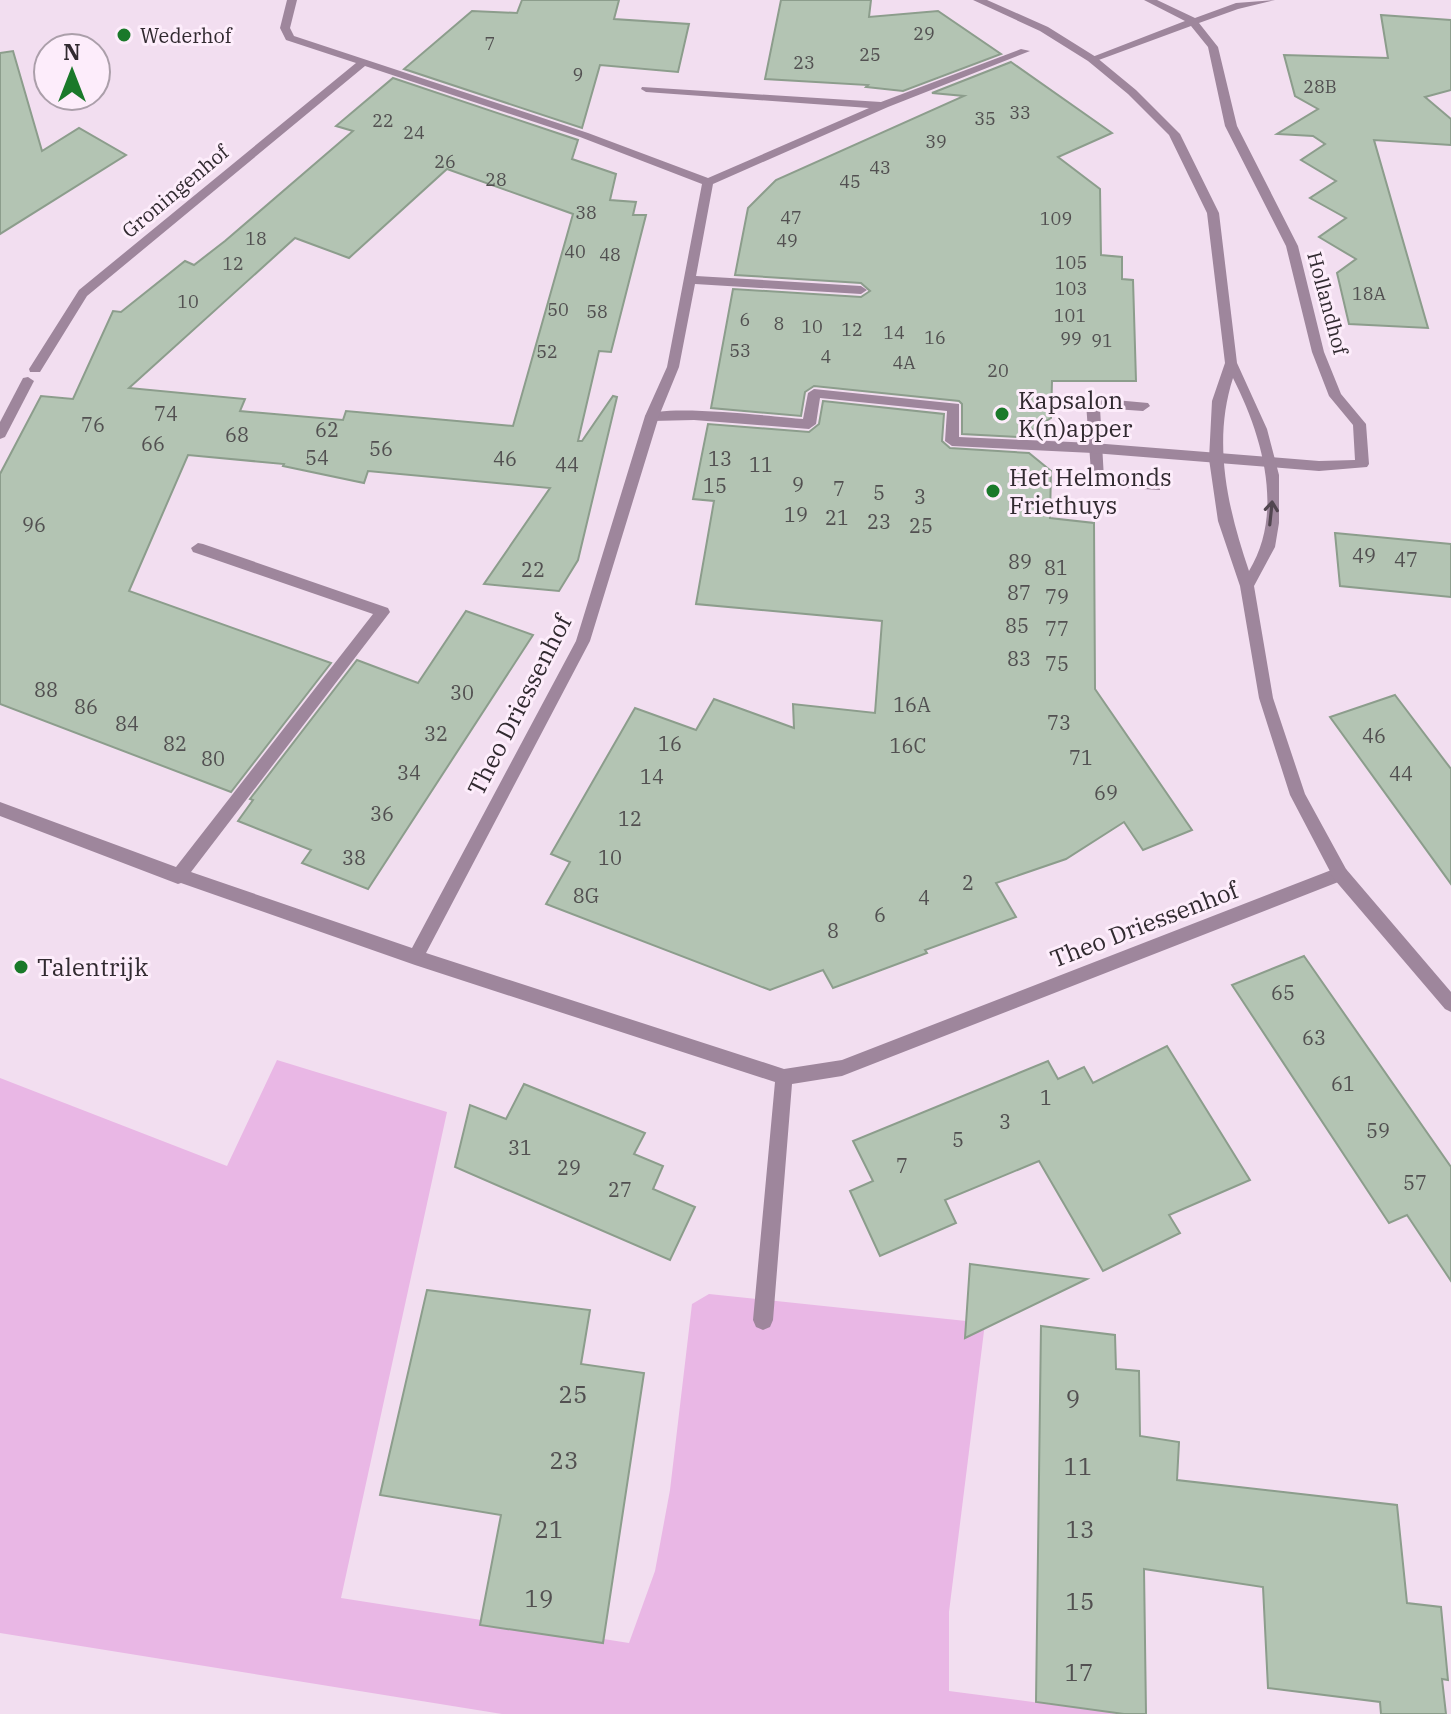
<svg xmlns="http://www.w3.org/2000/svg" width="1451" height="1714" viewBox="0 0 1451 1714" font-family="'IBM Plex Serif',serif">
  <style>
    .green { fill: #e9b7e5 }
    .building { fill: #b3c4b3; stroke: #8c9d8c; stroke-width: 2; fill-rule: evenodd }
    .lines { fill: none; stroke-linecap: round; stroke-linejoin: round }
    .service { fill: #9e869c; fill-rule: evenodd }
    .pedestrian { fill: #9e869c; fill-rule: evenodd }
    .minor { fill: #9e869c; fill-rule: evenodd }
    .tertiary { fill: #9e869c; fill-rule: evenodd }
    .oneway { stroke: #524650 }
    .poi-dot { fill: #1a792a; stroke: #fdedfb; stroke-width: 3 }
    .labels { text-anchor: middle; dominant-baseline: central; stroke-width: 6; stroke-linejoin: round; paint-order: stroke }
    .far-number-label { font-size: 18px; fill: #525051 }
    .far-poi-label { font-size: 20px; fill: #312a30; stroke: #fdedfb; text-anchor: start }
    .far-street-label { font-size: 20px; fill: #312a30; stroke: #fdedfb }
    .number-label { font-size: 20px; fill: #525051 }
    .poi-label { font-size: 24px; fill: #312a30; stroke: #fdedfb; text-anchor: start }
    .street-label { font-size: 24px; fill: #312a30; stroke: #fdedfb }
    .near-number-label { font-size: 24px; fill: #525051 }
  </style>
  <rect width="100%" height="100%" fill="#f2def0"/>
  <path class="green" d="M277,1060l170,52 -106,486 288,45 26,-72 15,-81 22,-186 17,-10 276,29 -36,289v79l175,23h-622l-502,-81v-555l227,88z"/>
  <g class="building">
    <path d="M522,0h97l-5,19 75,5 -11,48 -78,-7 -18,63 -178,-59 68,-58 45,2z"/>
    <path d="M781,0h90l-2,17 69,-6 63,43 -98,37 -37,-4 2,-2 -103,-6z"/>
    <path d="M1381,15l70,5v70l-26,7 26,22v26l-77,-5 54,188 -79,-4 -12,-51 19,-14 -37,-22 27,-19 -36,-20 26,-17 -35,-21 24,-16 -12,-8 -36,-2 41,-25 -23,-13 -11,-41 104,3z"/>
    <path d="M13,51l29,100 37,-23 47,27 -126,79v-181z"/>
    <path d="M1011,62l101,71 -54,24 42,32 1,66 21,2v22l11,1 3,101h-84l-1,37 -31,19 -58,-3v-30l-3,-3 -145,-15 -9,6 -4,24 -90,-8 22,-119 128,8 9,-6 -9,-8 -126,-8 13,-67 28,-28 188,-84 -32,-3z"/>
    <path d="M393,78l185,62 -6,19 44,15 -6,26 26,2 -3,13h13l-35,137 -12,-1 -21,90h4l31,-45 4,1 -39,163 -19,31 -75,-7 66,-96 -182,-17 -4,12 -81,-17 1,-2 -96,-9 -59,136 202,72 -100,129 -231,-88v-230l41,-78 32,3 40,-88 8,1 64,-51 9,4 31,-24 128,-110 -17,-5zM447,169l126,45 -60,212 -167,-15 -3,9 -103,-9 5,-12 -116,-11 166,-150 54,20z"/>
    <path d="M823,401l121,13 -2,27 8,7 79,5 22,18 -1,47 44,5 1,166 97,141 -49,20 -19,-28 -58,37 -70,24 20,34 -91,33 2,3 -94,35 -10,-18 -53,20 -224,-86 24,-42 -19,-8 84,-146 61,22 18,-31 80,29 -1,-24 82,9 7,-92 -186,-17 18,-103 -21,-2 15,-75 101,8 10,-8z"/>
    <path d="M1335,533l116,11v53l-111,-11z"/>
    <path d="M466,611l67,24 -165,254 -66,-26 9,-13 -73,-29 15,-21 -3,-1 107,-139 61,23z"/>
    <path d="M1395,695l56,74v115l-121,-167z"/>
    <path d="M1304,956l147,211v114l-44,-66 -18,8 -157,-238z"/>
    <path d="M1167,1046l83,134 -81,35 11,18 -77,38 -64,-110 -94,39 11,23 -76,33 -30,-65 23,-10 -20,-40 195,-80 10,18 26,-12 9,16z"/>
    <path d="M524,1084l121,49 -11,21 29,12 -10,23 42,18 -25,53 -215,-93 15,-62 36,14z"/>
    <path d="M970,1264l117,15 -122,59z"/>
    <path d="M427,1290l163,20 -9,54 63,9 -41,270 -123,-18 21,-110 -121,-20z"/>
    <path d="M1041,1326l74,9 1,34 23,2 1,65 39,6 -2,38 220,25 10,98 34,4 7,73 -6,-1 4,35h-65l-1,-12 -112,-14 -5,-101 -119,-18 2,145h-22l-88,-12z"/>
  </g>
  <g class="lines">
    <path class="service" d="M1093,398l55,5 2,3 -7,5 -43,-3 4,71 51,3 5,2v6l-68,-4 -6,-83z"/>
    <path class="pedestrian" d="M814,389l145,15v33l134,6 7,5 -7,5 -141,-7 -7,-5 2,-30 -127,-13 -4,26 -7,5 -115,-9 -42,1 -7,-5c15,-13 132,1 158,3l5,-26z"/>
    <g class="minor">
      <path d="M287,0h10l-7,28 4,8 294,97 120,45 161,-70 -223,-16 -5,-3 1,-2 239,15 140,-53 9,2 -142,56 -175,77 -17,92 165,10 6,4 -6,4 -166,-10 -16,83 -20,49 -69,225 -164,312 358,116 58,-9 492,-191 6,-2 6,2 2,5 -2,5 -504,197 -50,8 -19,236 -3,7 -7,3 -7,-3 -3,-7 22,-238 -360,-117 -234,-82 -3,1 -178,-68v-14l176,65 197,-253 -180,-62 -2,-4 7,-5 5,1 185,64 2,4 -199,260 221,76 164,-307 69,-225 22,-49 35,-183 -122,-47 -215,-71 -278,230 -47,76h-10l-1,-3 50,-79 277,-227 -70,-23 -6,-12z"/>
      <path d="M1144,0h13l38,18 41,-15 39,-3 -37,9 -39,14 19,24 19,79 61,120 26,106 17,42 25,30 3,40 -2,3 -48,4 -226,-18 -7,-5 7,-5 226,18 36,-1 -2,-35 -24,-29 -17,-44 -26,-106 -61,-120 -17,-79 -17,-21 -95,35 -9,-2 98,-38z"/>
      <path d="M28,377l6,4 -29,56 -5,2v-17l23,-44z"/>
    </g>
    <path class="tertiary" d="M973,0h14l61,27 48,30 40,33 44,44 39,79 18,150 30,66 12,46v48l-4,24 -21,39 19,112 32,96 41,75 105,123v20l-6,-3 -111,-130 -44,-84 -31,-97 -19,-112 -22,-65 -9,-62 3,-58 13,-38 -18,-150 -38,-78 -41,-41 -40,-33 -48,-30zM1233,378c29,57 52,134 16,193 -21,-62 -37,-128 -16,-193z"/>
  </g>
  <defs><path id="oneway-shaft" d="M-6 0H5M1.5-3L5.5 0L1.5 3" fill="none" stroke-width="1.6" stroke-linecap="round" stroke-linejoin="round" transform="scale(2)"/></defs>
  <use class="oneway" href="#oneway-shaft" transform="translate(1271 513) rotate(-84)"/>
  <g class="poi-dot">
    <circle cx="124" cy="35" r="8"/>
    <circle cx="1002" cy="414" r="8"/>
    <circle cx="993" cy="491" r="8"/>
    <circle cx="21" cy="967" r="8"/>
  </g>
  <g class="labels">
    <g class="far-number-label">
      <text x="924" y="33">29</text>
      <text x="490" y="43">7</text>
      <text x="870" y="54">25</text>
      <text x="804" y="62">23</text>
      <text x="578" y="74">9</text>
      <text x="1320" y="86">28B</text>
      <text x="1020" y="112">33</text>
      <text x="985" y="118">35</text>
      <text x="383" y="120">22</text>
      <text x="414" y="132">24</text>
      <text x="936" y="141">39</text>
      <text x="445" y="161">26</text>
      <text x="880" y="167">43</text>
      <text x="496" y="179">28</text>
      <text x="850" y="181">45</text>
      <text x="586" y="212">38</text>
      <text x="791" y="217">47</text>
      <text x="1056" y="218">109</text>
      <text x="256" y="238">18</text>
      <text x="787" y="240">49</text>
      <text x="575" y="251">40</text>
      <text x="610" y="254">48</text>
      <text x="1071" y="262">105</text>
      <text x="233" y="263">12</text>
      <text x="1071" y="288">103</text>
      <text x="1369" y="293">18A</text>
      <text x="188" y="301">10</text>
      <text x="558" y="309">50</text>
      <text x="597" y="311">58</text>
      <text x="1070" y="315">101</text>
      <text x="745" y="319">6</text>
      <text x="779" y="323">8</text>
      <text x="812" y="326">10</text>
      <text x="852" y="329">12</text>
      <text x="894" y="332">14</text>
      <text x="935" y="337">16</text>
      <text x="1071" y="338">99</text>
      <text x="1102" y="340">91</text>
      <text x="740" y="350">53</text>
      <text x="547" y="351">52</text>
      <text x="826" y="356">4</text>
      <text x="904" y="362">4A</text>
      <text x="998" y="370">20</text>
    </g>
    <g class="far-poi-label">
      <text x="140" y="35">Wederhof</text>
    </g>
    <g class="far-street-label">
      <text transform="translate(175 191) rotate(-40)">Groningenhof</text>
      <text transform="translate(1328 303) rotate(75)">Hollandhof</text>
    </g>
    <g class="number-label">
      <text x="166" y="413">74</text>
      <text x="93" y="424">76</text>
      <text x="327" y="429">62</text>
      <text x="237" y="434">68</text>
      <text x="153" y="443">66</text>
      <text x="381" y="448">56</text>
      <text x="317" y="457">54</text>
      <text x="505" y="458">46</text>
      <text x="720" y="458">13</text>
      <text x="567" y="464">44</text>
      <text x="761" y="464">11</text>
      <text x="798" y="484">9</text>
      <text x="715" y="485">15</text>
      <text x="839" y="488">7</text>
      <text x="879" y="492">5</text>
      <text x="920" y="496">3</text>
      <text x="796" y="514">19</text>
      <text x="837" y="517">21</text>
      <text x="879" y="521">23</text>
      <text x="34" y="524">96</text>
      <text x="921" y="525">25</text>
      <text x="1364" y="555">49</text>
      <text x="1406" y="559">47</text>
      <text x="1020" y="561">89</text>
      <text x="1056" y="567">81</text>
      <text x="533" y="569">22</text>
      <text x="1019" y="592">87</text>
      <text x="1057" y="596">79</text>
      <text x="1017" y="625">85</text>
      <text x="1057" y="628">77</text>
      <text x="1019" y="658">83</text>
      <text x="1057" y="663">75</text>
      <text x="46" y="689">88</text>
      <text x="462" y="692">30</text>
      <text x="912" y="704">16A</text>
      <text x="86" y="706">86</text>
      <text x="1059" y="722">73</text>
      <text x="127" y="723">84</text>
      <text x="436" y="733">32</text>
      <text x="1374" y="735">46</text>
      <text x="175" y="743">82</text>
      <text x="670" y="743">16</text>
      <text x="908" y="745">16C</text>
      <text x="1081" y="757">71</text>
      <text x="213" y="758">80</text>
      <text x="409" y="772">34</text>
      <text x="1401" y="773">44</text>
      <text x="652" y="776">14</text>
      <text x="1106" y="792">69</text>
      <text x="382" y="813">36</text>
      <text x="630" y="818">12</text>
      <text x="354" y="857">38</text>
      <text x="610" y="857">10</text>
      <text x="968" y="882">2</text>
      <text x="586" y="895">8G</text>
      <text x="924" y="897">4</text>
      <text x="880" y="914">6</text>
      <text x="833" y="930">8</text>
      <text x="1283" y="992">65</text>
      <text x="1314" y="1037">63</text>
      <text x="1343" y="1083">61</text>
      <text x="1046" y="1097">1</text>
      <text x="1005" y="1121">3</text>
      <text x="1378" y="1130">59</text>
      <text x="958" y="1139">5</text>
      <text x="520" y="1147">31</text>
      <text x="902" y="1165">7</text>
      <text x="569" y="1167">29</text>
      <text x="1415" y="1182">57</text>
      <text x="620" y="1189">27</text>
    </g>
    <g class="poi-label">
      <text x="1018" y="400">Kapsalon<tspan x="1018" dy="28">K(n)apper</tspan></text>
      <text x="1009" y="477">Het Helmonds<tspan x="1009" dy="28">Friethuys</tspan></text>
      <text x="37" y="967">Talentrijk</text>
    </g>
    <g class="street-label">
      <text transform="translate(519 705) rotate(-63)">Theo Driessenhof</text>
      <text transform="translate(1144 924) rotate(-21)">Theo Driessenhof</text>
    </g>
    <g class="near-number-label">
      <text x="573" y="1394">25</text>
      <text x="1073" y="1398">9</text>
      <text x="564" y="1460">23</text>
      <text x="1078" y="1466">11</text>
      <text x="549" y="1529">21</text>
      <text x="1080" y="1529">13</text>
      <text x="539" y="1598">19</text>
      <text x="1080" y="1601">15</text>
      <text x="1079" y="1672">17</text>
    </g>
  </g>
  <g transform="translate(72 72)"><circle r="38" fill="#fdedfb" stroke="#ab9faa" stroke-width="2"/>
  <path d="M0-6L14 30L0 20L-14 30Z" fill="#1a792a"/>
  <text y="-12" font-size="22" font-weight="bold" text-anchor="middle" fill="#312a30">N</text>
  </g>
</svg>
